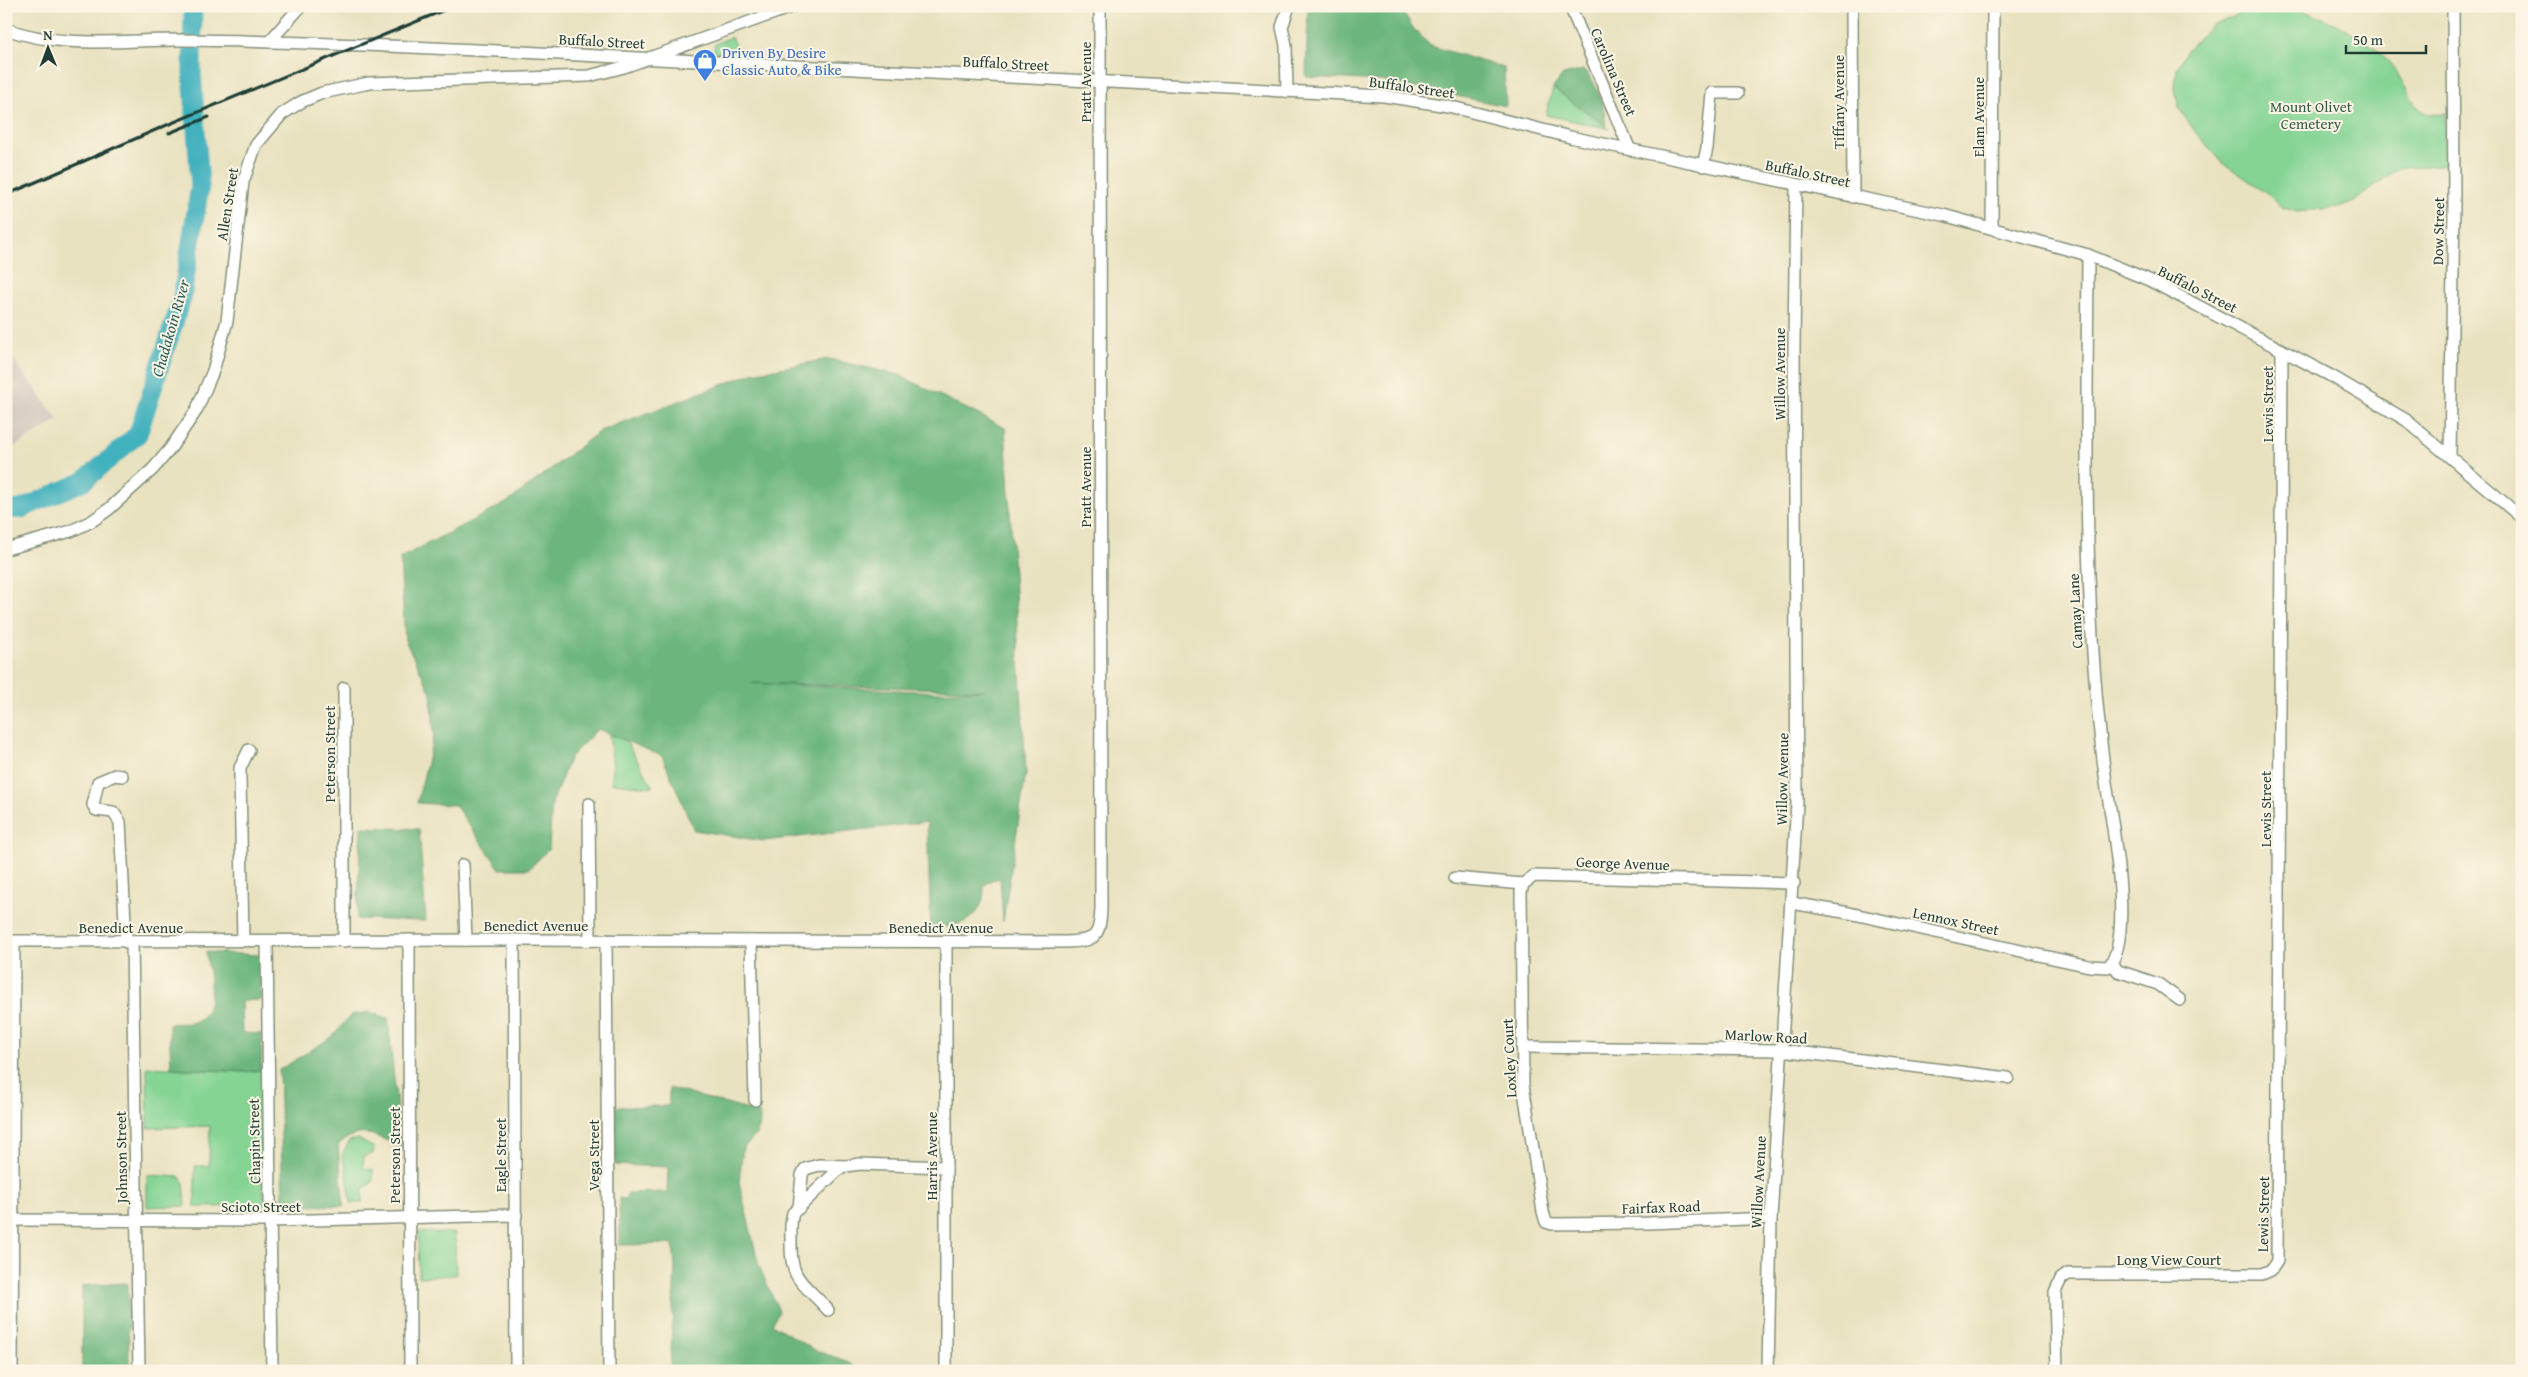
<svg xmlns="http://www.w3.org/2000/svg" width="2528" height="1377" viewBox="0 0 2528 1377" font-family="'Gentium Book Plus',serif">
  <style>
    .industrial { fill: #ccc2b9 }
    .green { fill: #85d494; stroke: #528864 }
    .forest { fill: #6cb67e; stroke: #467a59; fill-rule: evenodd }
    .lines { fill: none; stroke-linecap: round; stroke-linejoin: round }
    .river { stroke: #42b1be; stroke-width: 19 }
    .minor-casing { stroke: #84907a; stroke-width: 14 }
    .minor { stroke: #fff; stroke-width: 11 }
    .rail { stroke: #1f3d34; stroke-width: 3 }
    .labels { text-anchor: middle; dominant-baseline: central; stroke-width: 4; stroke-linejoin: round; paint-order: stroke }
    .street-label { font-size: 15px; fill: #1f3d34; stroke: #fcf5e5 }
    .shop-label { font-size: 15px; fill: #366cbe; stroke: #fcf5e5; text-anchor: start }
    .park-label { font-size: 15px; fill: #335b47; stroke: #fcf5e5 }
    .water-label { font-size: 16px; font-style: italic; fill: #2a605d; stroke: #fcf5e5 }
  </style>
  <rect width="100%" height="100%" fill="#fcf5e5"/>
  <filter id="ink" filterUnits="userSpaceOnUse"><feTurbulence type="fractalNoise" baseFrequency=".02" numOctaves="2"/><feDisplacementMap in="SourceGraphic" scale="10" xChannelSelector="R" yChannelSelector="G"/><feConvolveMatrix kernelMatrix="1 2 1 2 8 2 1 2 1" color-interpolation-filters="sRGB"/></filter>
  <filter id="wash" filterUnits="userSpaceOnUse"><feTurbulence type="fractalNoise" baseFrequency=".0096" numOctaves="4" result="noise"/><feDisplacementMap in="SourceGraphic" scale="20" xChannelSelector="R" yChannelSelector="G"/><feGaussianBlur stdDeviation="1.12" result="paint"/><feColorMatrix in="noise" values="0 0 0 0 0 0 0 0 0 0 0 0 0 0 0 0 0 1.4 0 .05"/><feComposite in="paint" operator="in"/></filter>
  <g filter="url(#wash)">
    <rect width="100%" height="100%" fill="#e9e2c0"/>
    <path class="industrial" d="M6,349l52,71 -52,32z"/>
    <g class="green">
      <path d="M2287,6c39,11 84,30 108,64 9,12 16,34 29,42 6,4 15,2 22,0l-2,53 -44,2 -44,33 -17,7 -42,5 -16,-5 -14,-14 -44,-30 -28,-31 -16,-24 -4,-19 2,-21 10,-18 22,-23 48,-20z"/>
      <path d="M731,37l5,10 -3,6h-14l-5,-2 1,-7z"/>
      <path d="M1553,88l57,41 -64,-14z"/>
      <path d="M609,734l17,7 27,46 -42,-4 2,-14z"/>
      <path d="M147,1067l98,5 16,-2 3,136 -69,1v-41h14l1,-40 -62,2z"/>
      <path d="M358,1139l16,9 -1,6 -9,2 -1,12 10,2v12l-10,7 -1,14h-11l-5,-35 -4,-13 7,-14z"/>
      <path d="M147,1175l33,2 4,6 2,23 -39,1z"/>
      <path d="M418,1232l37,1 1,42 -37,2z"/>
    </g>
    <g class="forest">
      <path d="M1320,6h78l18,26 15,14 73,22 2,38 -124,-25 -76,-4 2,-65z"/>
      <path d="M1584,70c15,16 20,34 22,56l-53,-38 10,-13z"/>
      <path d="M829,359l70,16 106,53 21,344 -23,150 -3,-44 -9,2 -7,6c0,36 -23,38 -53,44l-4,-108 -163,19 -70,-11 -32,-74 -64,-27 -28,28 -18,46 -3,46 -20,20h-29l-45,-64 -38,-2 17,-68 -3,-42 -26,-53 -5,-82 108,-56 92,-71 153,-58zM751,683l234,7 -50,2z"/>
      <path d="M361,827l58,2 7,92 -69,-2z"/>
      <path d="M206,952l54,3 1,45 -20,1 1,32 20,1 -1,36 -16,2 -74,-4 -2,-44c7,-1 20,1 27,-3 23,-10 12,-50 10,-69z"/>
      <path d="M370,1012l18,6 13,130c-24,-12 -40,-24 -63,-3l6,61 -61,-1 -4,-135 53,-33 19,-22z"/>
      <path d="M669,1088l90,25c4,17 -5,25 -16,35l-4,34 20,84 20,45 -7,13 42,26 35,12 8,9h-187l5,-104 -2,-23 -53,1 -1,-47 6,1 3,-6 39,-1 1,-25 -52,-2 -1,-58 54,-1z"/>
      <path d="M123,1283l5,1 1,87h-47v-85z"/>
    </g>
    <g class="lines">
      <path class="river" d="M6,510l15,-1 63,-28 54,-47 44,-136 18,-112 -8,-114 1,-66"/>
    </g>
  </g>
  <g filter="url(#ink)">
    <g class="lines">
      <defs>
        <g id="minor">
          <path d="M1570,6l60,144"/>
          <path d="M1852,6l1,191"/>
          <path d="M6,29c55,20 115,11 172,11 63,0 125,3 187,5 340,15 680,34 1019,51l64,10 122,31 373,78 145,40 61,25 184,97 73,43 116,98"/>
          <path d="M269,42l32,-36"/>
          <path d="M1287,91l-1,-46 -4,-18 7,-21"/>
          <path d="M1703,166l4,-18 5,-55h26"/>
          <path d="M1992,228l1,-222"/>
          <path d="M2450,456l4,-250 -1,-200"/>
          <path d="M6,549l65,-18 21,-10 17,-12 44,-40 17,-20 26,-38 17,-40 14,-50 16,-139 13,-37 26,-31 19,-12 21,-9 47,-10 220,-7 35,-9 170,-61"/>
          <path d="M122,776l-7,-1 -17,7 -5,23 3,5 17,2 7,10 6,120"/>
          <path d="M589,804l1,136"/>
          <path d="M463,865l3,75"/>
          <path d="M1455,878l68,6 11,-8 260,7"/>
          <path d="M1523,884l-2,8 2,193 20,127 3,10 6,2 96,-1 123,-5"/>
          <path d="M1792,903l57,10 240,53 19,1c28,-29 2,-152 -3,-192 -23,-172 -18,-347 -17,-520"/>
          <path d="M409,940l1,431"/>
          <path d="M514,940l2,431"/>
          <path d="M606,940l3,431"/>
          <path d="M6,941l508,-1 552,2c29,-1 34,-4 35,-34l-1,-902"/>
          <path d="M243,941l-3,-164v-9l9,-18"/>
          <path d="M267,941l5,430"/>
          <path d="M344,941v-253"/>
          <path d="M751,941l4,159"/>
          <path d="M132,942l7,429"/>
          <path d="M946,942v429"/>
          <path d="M2112,963l6,8 40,13 22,16"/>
          <path d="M1522,1047l259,3 227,28"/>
          <path d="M799,1208l3,-33 3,-6 14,-4 27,1"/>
          <path d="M6,1220l264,1 246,-6"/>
          <path d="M828,1310c-24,-28 -38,-27 -37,-69 0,-10 -1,-19 2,-28l44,-42 9,-5 14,-2 86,3"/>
          <path d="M12,1371l2,-429"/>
          <path d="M1768,1371l3,-153 26,-415 -3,-456 2,-161"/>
          <path d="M2057,1371l-2,-79 6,-13 7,-5h194l9,-4 6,-9 5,-911"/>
        </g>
      </defs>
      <use href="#minor" class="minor-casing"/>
      <use href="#minor" class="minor"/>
      <g class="rail">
        <path d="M169,133l40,-16"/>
        <path d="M6,195l161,-70 287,-119"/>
      </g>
    </g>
  </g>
  <defs>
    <symbol id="shop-pin" viewBox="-11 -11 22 30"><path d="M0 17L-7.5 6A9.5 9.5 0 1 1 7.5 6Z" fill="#3f7fe0" stroke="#fcf5e5"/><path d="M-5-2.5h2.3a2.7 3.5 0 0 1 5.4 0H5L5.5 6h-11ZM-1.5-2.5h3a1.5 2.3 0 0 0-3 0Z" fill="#fff"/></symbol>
  </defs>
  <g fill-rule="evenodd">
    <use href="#shop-pin" x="691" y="47" width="28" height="38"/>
  </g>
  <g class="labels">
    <g class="street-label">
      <text transform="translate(602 41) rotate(3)">Buffalo Street</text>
      <text transform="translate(1006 63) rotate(3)">Buffalo Street</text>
      <text transform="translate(1614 72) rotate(67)">Carolina Street</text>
      <text transform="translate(1085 82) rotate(-90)">Pratt Avenue</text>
      <text transform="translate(1412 87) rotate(8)">Buffalo Street</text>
      <text transform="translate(1838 102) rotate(-90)">Tiffany Avenue</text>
      <text transform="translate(1978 117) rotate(-90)">Elam Avenue</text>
      <text transform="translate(1808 173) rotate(12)">Buffalo Street</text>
      <text transform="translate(227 204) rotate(-81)">Allen Street</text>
      <text transform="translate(2438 231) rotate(-89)">Dow Street</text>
      <text transform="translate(2198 289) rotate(27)">Buffalo Street</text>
      <text transform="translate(1779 374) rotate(-90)">Willow Avenue</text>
      <text transform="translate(2267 404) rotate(-90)">Lewis Street</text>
      <text transform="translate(1085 487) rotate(-90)">Pratt Avenue</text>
      <text transform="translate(2075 611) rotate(-93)">Camay Lane</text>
      <text transform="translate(329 754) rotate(-90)">Peterson Street</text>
      <text transform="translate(1782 779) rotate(-89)">Willow Avenue</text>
      <text transform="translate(2265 809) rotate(-90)">Lewis Street</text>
      <text transform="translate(1623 863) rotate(2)">George Avenue</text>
      <text transform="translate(1956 921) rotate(12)">Lennox Street</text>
      <text x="536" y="925">Benedict Avenue</text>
      <text x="131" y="927">Benedict Avenue</text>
      <text x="941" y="927">Benedict Avenue</text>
      <text transform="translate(1766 1036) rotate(3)">Marlow Road</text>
      <text transform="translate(1509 1058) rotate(-93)">Loxley Court</text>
      <text transform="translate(254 1141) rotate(-91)">Chapin Street</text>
      <text transform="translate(394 1155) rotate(-90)">Peterson Street</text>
      <text transform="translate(500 1155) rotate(-90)">Eagle Street</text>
      <text transform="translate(593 1155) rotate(-90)">Vega Street</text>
      <text transform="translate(931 1156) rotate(-90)">Harris Avenue</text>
      <text transform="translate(121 1157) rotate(-91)">Johnson Street</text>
      <text transform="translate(1758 1182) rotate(-87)">Willow Avenue</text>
      <text x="261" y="1206">Scioto Street</text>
      <text transform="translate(1661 1207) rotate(-2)">Fairfax Road</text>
      <text transform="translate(2263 1214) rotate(-89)">Lewis Street</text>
      <text x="2169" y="1259">Long View Court</text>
    </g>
    <g class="shop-label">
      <text x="722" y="52">Driven By Desire<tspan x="722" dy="17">Classic Auto &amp; Bike</tspan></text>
    </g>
    <g class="park-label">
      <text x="2311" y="106">Mount Olivet<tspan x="2311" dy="17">Cemetery</tspan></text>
    </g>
    <g class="water-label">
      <text transform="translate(170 328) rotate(-74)">Chadakoin River</text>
    </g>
  </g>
  <rect width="2528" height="1377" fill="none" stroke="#fcf5e5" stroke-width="25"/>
  <g transform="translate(48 48) rotate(359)" stroke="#fcf5e5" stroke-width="4" paint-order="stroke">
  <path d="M0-4L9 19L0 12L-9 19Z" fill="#1f3d34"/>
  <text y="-8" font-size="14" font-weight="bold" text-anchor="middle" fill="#1f3d34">N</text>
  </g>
  <path d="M2346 45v8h80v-8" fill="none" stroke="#1f3d34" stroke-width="2.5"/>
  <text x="2353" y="45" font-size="15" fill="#1f3d34" stroke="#fcf5e5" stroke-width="4" paint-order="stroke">50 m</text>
</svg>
